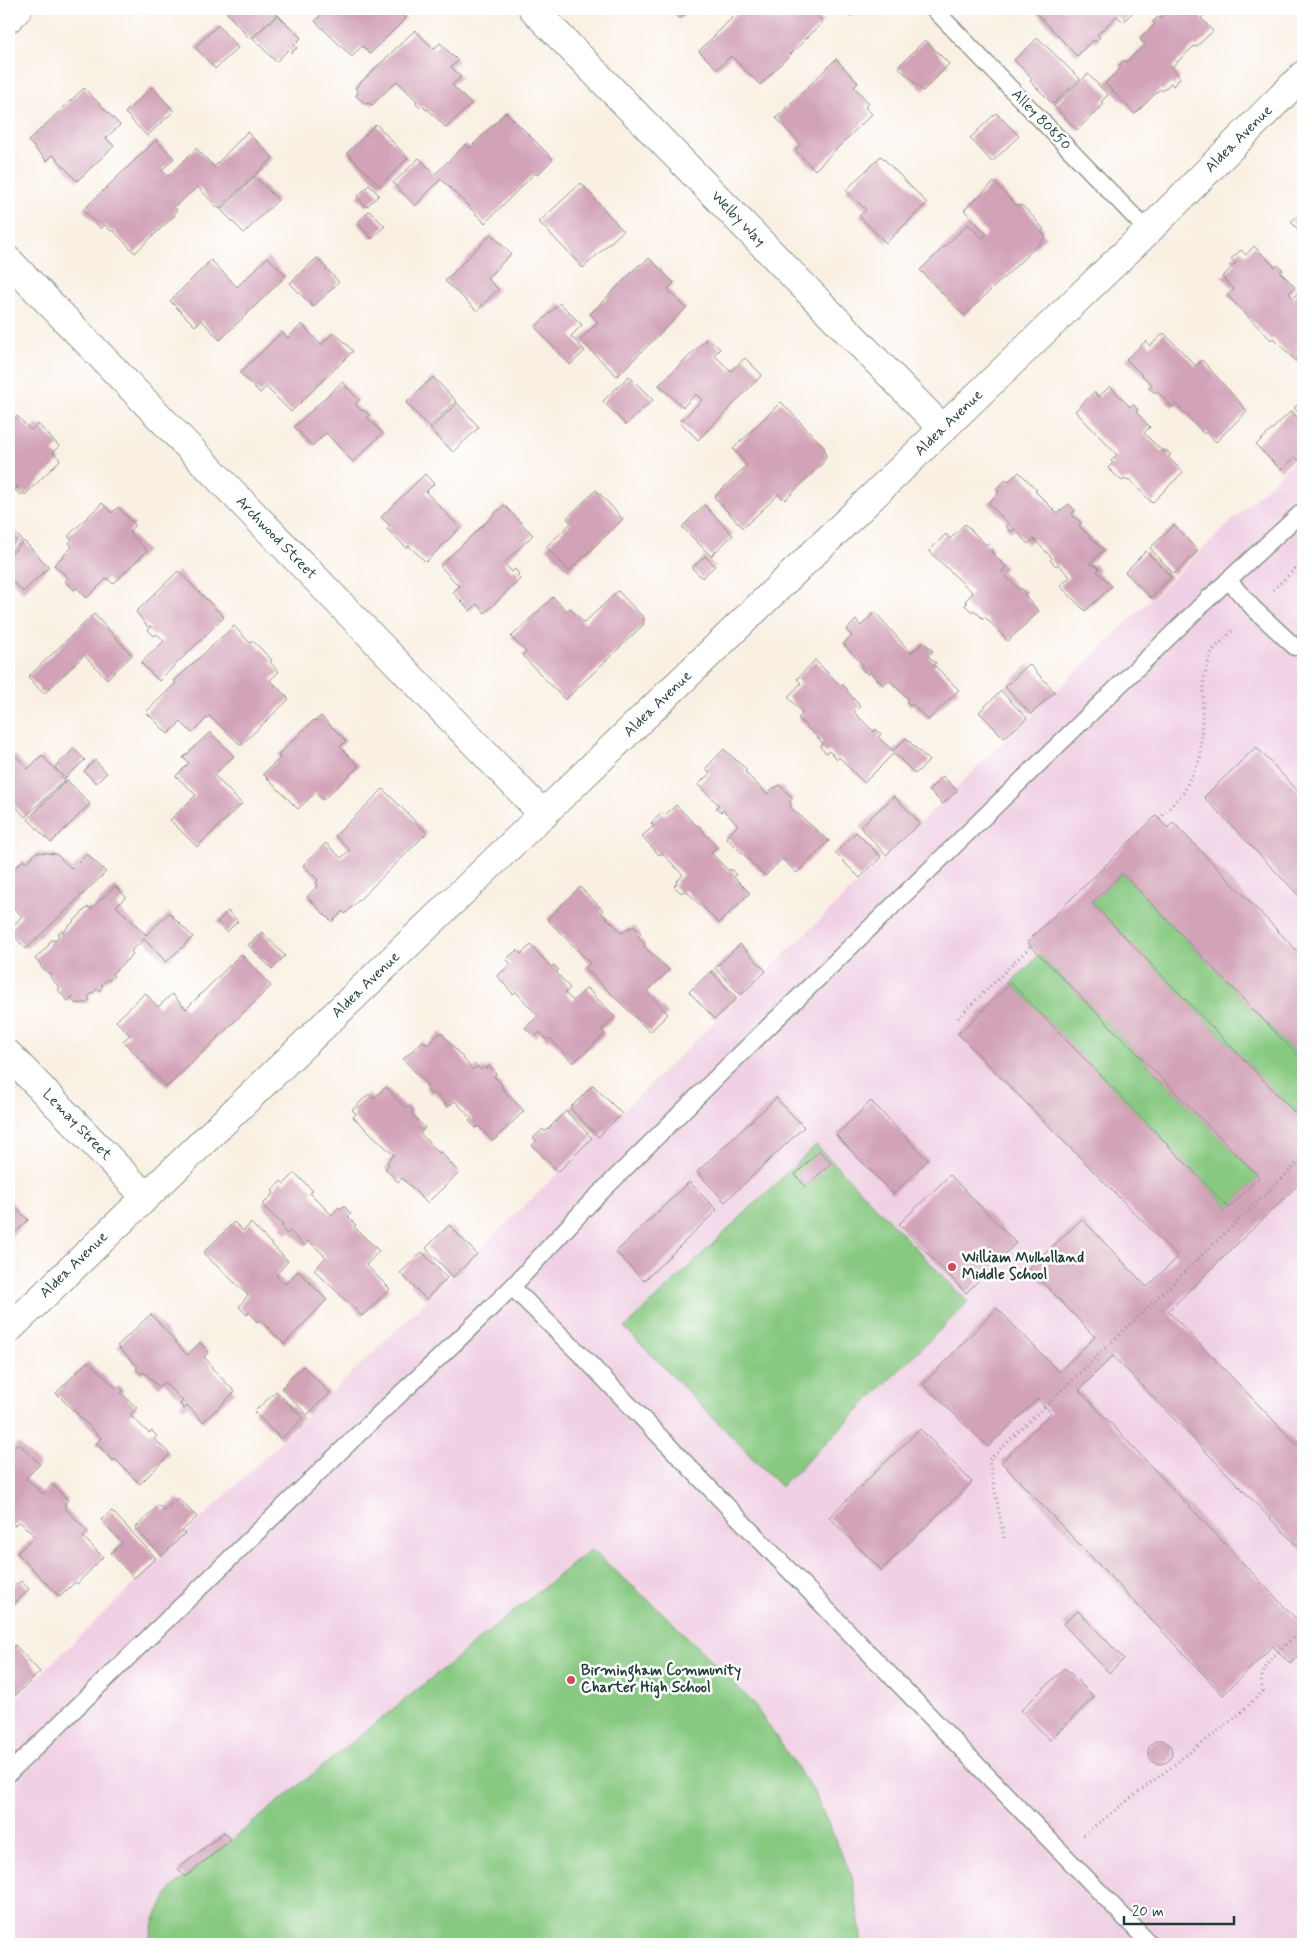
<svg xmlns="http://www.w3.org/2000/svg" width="1312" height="1953" viewBox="0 0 1312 1953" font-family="Mynerve,sans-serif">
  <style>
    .built { fill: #f0d0e4 }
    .green { fill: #87c981; stroke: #53835a }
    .building { fill: #d2a2b7 }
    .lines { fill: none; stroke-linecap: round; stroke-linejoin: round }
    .service-casing { stroke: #8c968c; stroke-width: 19 }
    .minor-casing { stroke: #8c968c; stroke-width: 30 }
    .secondary-casing { stroke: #8c968c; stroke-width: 30 }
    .path { stroke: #8c968c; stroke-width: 3; stroke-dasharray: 1 4; stroke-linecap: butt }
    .service { stroke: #fff; stroke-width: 16 }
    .minor { stroke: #fff; stroke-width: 28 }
    .secondary { stroke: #fff; stroke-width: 28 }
    .poi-dot { fill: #d1495b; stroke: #fff; stroke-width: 2 }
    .labels { text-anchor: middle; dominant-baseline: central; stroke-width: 5; stroke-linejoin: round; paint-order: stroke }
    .street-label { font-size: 15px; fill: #1f3d34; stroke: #fff }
    .poi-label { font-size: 15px; font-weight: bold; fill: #1f3d34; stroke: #fff; text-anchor: start }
  </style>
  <rect width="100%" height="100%" fill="#fff"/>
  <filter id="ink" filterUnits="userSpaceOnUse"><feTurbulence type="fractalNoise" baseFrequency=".02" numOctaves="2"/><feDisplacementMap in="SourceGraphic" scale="10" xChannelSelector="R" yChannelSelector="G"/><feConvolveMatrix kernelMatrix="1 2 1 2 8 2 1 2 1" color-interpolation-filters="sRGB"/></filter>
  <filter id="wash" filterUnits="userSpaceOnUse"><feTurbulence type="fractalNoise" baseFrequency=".0096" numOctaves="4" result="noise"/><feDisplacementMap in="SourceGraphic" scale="20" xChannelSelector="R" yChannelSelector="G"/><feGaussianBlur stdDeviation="1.12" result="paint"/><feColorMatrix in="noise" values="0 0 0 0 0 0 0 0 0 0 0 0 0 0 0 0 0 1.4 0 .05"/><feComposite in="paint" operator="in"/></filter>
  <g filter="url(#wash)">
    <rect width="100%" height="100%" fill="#f9f0e3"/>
    <path class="built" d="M1303,452v1492h-1294v-239z"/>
    <g class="green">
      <path d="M1122,873l181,188v60l-211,-218z"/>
      <path d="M1039,955l220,222 -30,31 -218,-225z"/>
      <path d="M816,1145l152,157 -187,185 -156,-159z"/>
      <path d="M591,1549l75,67 84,83 64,93 39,87 9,65h-713c3,-21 11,-38 23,-56z"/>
    </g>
    <g id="blocks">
      <g class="building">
        <path d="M232,9h42l4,4 -28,26 -23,-26z"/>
        <path d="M327,9h69l10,9 -36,36 -8,-8 -10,11 -37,-36z"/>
        <path d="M671,9h19l-10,10z"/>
        <path d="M741,9h69l13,13 -63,63 -29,-29 -14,13 -18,-18z"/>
        <path d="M843,9h16l-8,7z"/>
        <path d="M1033,9h103l-13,13 -6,-6 -20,19 3,2 -5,5 -2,-2 -16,16z"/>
        <path d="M1158,9h42l5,5 -4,4 12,13 -17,16 -2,-1 -22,21 8,11 -7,8 -2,-3 -9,8 -2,-2 -25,25 -30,-31 16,-15 -2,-3 5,-5 2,2 19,-17 -5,-6 15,-15 -2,-2 5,-5 2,2 3,-4z"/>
        <path d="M278,15l23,23 -7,7 3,3 -6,5 -3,-3 -12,12 -23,-24z"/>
        <path d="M218,25l20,23 -23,21 -20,-22z"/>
        <path d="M415,30l19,19 6,-6 18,18 -7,6 10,10 -9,8 19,19 -25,24 -18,-19 -2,1 -3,-4 -2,2 -5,-5 1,-2 -20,-20 -25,24 -3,-2 -4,1 -9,-8 2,-4 -3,-4z"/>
        <path d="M1038,38l42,41 -27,25 -23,-23 2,-3 -18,-18z"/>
        <path d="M925,40l24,24 -26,27 -25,-24z"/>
        <path d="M836,59l22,24 -4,4 15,16 -4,4 7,7 -57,56 -20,-20 6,-6 -25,-26z"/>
        <path d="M1088,74l20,21 -7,7 3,2 -27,26 -23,-24z"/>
        <path d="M152,87l22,24 -27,25 -22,-23z"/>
        <path d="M84,88l36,37 -14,13 8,8 -37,35 -24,-26 -6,6 -19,-20z"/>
        <path d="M506,112l47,47 -16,16 -2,-2 -50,50 -44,-44 -26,27 -22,-23 26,-25 16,16 31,-30 4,4z"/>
        <path d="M996,113l23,23 -27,26 -22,-24z"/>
        <path d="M376,124l32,34 -28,28 -33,-33z"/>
        <path d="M247,132l26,26 -54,51 -21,-22 -24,20 3,3 -4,4 2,1 -40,38 -22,-23 -2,1 -6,-6 -4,4 -18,-19 73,-70 18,18 -12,12 6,6 28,-28 18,19z"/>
        <path d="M881,156l46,47 -41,40 -27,-27 7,-6 -20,-20z"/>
        <path d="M255,177l23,23 -34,33 -23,-23z"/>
        <path d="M994,182l22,23 7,1 21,23 -3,3 5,5 -82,79 -44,-46 48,-46 14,14 5,-4 -23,-24z"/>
        <path d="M581,183l42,48 -40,37 -44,-46z"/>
        <path d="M369,185l10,10 -13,12 -9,-10z"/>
        <path d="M1303,210v25l-12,-13z"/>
        <path d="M369,211l16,15 -13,13 -15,-16z"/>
        <path d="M491,234l20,20 -24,24 11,11 -21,22 -32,-30z"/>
        <path d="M1254,246l21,21 3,-2 5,5 -3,2 15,15 -6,6 4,5 10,-11v71l-5,5 -25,-25 -2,2 -44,-45 7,-6 -12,-12 14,-14 -5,-4 10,-9 5,5z"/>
        <path d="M268,257l18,19 -66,64 -19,-20 -6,6 -25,-25 41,-41 26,27z"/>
        <path d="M317,258l22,24 -26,25 -23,-24z"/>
        <path d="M649,258l25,25 -6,6 18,19 -69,68 -37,-36 18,-18 -8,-8 50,-50 1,1z"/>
        <path d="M560,303l22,22 -11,11 14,15 -15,14 -35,-38z"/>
        <path d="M302,324l19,21 13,-13 19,19 -62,61 -25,-25 -6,6 -20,-20 42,-41 6,6z"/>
        <path d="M1164,333l32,33 6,-6 45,51 -31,31 -10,-10 -2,2 -28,-30 -4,3 -15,-16 -2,2 -6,-5 3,-3 -26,-26 20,-18 4,5z"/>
        <path d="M708,338l12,11 -6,6 17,16 14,-13 17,17 -64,65 -18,-18 22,-22 -6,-6 -13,13 -24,-22z"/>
        <path d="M629,376l24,24 -27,25 -23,-24z"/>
        <path d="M433,377l23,24 -27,26 -23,-24z"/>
        <path d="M342,382l17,18 -4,4 7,7 2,-1 5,5 -2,2 16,16 -30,29 -27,-29 -14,13 -18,-19z"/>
        <path d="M1110,386l20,21 3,-3 5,6 -2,2 14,15 -6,6 19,19 3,-2 5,5 -3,2 15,15 -31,31 -23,-24 -2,2 -2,-2 -3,2 -14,-13 5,-5 -2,-2 6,-6 -42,-44 19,-19 5,5z"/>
        <path d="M1303,399v18l-9,-9z"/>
        <path d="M781,402l43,45 2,10 -4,7 -37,36 -6,-6 -36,34 -29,-31 33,-32 -14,-16z"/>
        <path d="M457,403l22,24 -26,25 -23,-23z"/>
        <path d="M1291,411l12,12v36l-3,3 -5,-5 -14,13 -25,-25z"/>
        <path d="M17,416l14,14 7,-6 21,22 -6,6 7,8 -35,35 -2,-3 -2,3 -6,-5 3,-3 -1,-1 -8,8v-69z"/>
        <path d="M1019,472l18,18 -2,1 22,22 12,-9 6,7 -3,3 9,9 -2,3 25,24 -15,14 3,1 2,-1 5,5 -2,2 15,15 -27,25 -25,-25 10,-9 -12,-13 -2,2 -6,-6 2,-2 -18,-19 -6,5 -14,-15 -3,3 -5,-5 3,-3 -21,-21 11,-11 -3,-3 10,-9 2,2z"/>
        <path d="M425,474l9,10 -8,8 34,36 -34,34 -17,-16 -2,2 -20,-19 3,-3 -9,-9z"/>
        <path d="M596,490l27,29 -54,52 -23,-24 25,-24 -4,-5z"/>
        <path d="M102,503l10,10 6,-6 17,18 -6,7 18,19 -34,33 -6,-6 -20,20 -10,-10 -3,2 -9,-9 3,-3 -14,-13 18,-18 -3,-4 3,-3 -4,-4z"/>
        <path d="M504,505l29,30 -29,28 8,9 3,-3 4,5 -2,2 3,3 -35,34 -8,-9 -7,7 -17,-19 6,-6 -19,-20z"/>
        <path d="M704,505l29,30 -22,21 -29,-29z"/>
        <path d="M965,524l21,21 2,-1 6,6 -3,2 15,15 -4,5 17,18 2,-2 6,5 -3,2 15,16 -31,30 -23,-24 -2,2 -9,-9 -2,2 -7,-7 2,-2 -2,-2 8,-8 -44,-42 17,-17 4,5z"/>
        <path d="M1174,525l24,26 -24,23 -24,-26z"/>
        <path d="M9,527l13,13 -13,13z"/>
        <path d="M24,541l25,26 -26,25 -14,-15v-21z"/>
        <path d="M1146,551l25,26 -20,21 -26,-26z"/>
        <path d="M705,556l10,10 -13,12 -10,-10z"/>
        <path d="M178,571l46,46 -65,64 -18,-18 23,-22 -7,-7 -3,2 -6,-6 3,-3 -1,-1 -2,1 -12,-15z"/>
        <path d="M618,591l26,27 -1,7 -78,75 -43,-45 4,-3 -15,-15 42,-40 14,14 3,-3 14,15z"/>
        <path d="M875,612l36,41 13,-11 9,9 -5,5 8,7 -2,2 25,25 -31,30 -16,-16 -2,2 -4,-5 2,-2 -19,-19 -6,5 -13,-13 -2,3 -7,-8 2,-2 -20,-21 9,-8 -6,-6 10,-10 5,6z"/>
        <path d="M94,614l38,41 -25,24 -23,-24 -40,39 -16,-17z"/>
        <path d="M234,626l16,17 2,-3 20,20 -2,2 9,10 -9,8 19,19 -48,46 -32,-29 -17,17 -11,-11 -13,12 -22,-22 30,-29 -2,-2z"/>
        <path d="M815,660l26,26 2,-1 5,5 -1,1 13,15 -6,6 20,20 2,-3 5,5 -3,3 15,14 13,-13 23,23 -14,13 -21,-21 -30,30 -25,-26 -2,2 -8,-8 -3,2 -6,-6 3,-4 -25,-25 5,-5 -15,-16 13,-14 -4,-4z"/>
        <path d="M1029,664l26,28 -24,22 -26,-27z"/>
        <path d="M1001,691l26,27 -23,20 -25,-26z"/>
        <path d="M321,716l25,25 -6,6 19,19 -36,34 -8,-7 -17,16 -35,-35 17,-16 -2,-3 36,-35 1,1z"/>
        <path d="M210,732l24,24 -20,19 28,29 -45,43 -27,-27 26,-25 -20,-19 13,-13 -6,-5z"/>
        <path d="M1256,747l47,49v104l-99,-103z"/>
        <path d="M74,749l11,11 -20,18 -10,-11z"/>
        <path d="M724,749l23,21 -2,2 22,22 7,-7 1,1 4,-3 14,13 -4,4 3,2 -2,3 39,34 -32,32 -15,-14 -17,17 -39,-39 12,-12 -15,-15 -2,2 -5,-4 3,-3 -21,-20 12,-12 -5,-4z"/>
        <path d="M15,755l13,14 14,-14 23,25 -40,37 -16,-18v-38z"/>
        <path d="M95,760l12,13 -11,10 -12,-12z"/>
        <path d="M943,776l14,15 -14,13 -14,-14z"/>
        <path d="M67,780l23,24 -39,39 -23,-24z"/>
        <path d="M383,789l44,44 -82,81 -2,-3 -11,11 -25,-25 11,-12 -2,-2 2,-3 -15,-15 23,-22 15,15 9,-8 -15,-14z"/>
        <path d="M894,796l26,27 -34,32 -26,-28z"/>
        <path d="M676,805l21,21 1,-1 6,6 -1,1 14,15 -6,6 18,18 2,-2 5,6 -2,2 16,16 -31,30 -34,-33 -4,3 -7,-7 3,-3 -1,-1 7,-7 -21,-22 -3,2 -17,-19 12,-10 -3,-3 11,-10 3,2z"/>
        <path d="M1156,816l12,12 5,-6 130,135v104l-181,-188 -30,30 211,218v59l-135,131 135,140v101l-190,-196 -34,34 218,230 6,-7v38l-13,13 -17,-18 -50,49 -222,-233 50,-49 -13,-14 -50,48 -65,-63 74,-76 62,64 36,-35 -66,-69 53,-49 65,68 31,-30 -220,-223 53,-51 218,225 30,-31 -232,-235z"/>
        <path d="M856,832l25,25 -21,21 -25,-25z"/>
        <path d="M37,852l19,2 16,15 15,-15 19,18 -80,77 -17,-18 13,-15 -13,-13v-29l14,-14 3,3z"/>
        <path d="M115,886l11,11 -10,9 30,29 23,-22 24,24 -27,25 -22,-23 -13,12 2,3 -21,20 2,2 -5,4 -1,-1 -7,6 2,1 -4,5 -2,-2 -9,8 2,2 -4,5 -2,-2 -3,2 -3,-2 -2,2 -5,-5 2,-3 -5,5 -10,-11 2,-2 -10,-11 1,-2 -11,-9 1,-1 -6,-6 14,-14 -1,-1 4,-5 2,2 5,-5 -2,-2 5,-4 2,1 24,-24 3,2z"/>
        <path d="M580,887l23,23 -2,2 21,21 7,-6 1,2 3,-3 8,7 -3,3 7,8 -1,2 25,24 -22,22 21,22 -18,18 -65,-64 5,-5 -43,-44z"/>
        <path d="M228,911l10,10 -11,11 -10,-10z"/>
        <path d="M262,932l23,24 -13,13 -24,-24z"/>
        <path d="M740,944l26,27 -25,24 -26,-27z"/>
        <path d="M531,945l20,22 3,-2 5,5 -3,2 14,16 -5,5 8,8 14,-13 28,29 -14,13 4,4 -32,29 -23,-25 -3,2 -7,-8 -5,5 -10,-9 13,-12 -22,-24 -3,2 -16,-18 14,-12 -5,-5 11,-9 4,4z"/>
        <path d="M241,954l30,32 -104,101 -44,-46 7,-6 -14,-14 29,-28 13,14 14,-13 14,15z"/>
        <path d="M711,971l26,27 -22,21 -26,-27z"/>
        <path d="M441,1032l32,38 4,-4 4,4 3,-3 2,2 3,-3 7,8 -2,2 8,9 -1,2 23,24 -31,30 -15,-15 -2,2 -7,-7 3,-2 -17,-18 -7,6 -14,-15 -3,2 -5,-7 2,-1 -25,-27 20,-18 4,4z"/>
        <path d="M593,1085l29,29 -24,23 -28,-29z"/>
        <path d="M386,1087l19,21 3,-3 5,6 -2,2 14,15 -5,5 19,20 2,-1 18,21 -32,30 -25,-25 -4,4 -13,-14 4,-4 -2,-2 7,-7 -41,-38 3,-3 -4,-4 17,-16 4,5z"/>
        <path d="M776,1098l28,29 -79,75 -28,-30z"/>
        <path d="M871,1101l57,59 -35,34 -57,-59z"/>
        <path d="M566,1111l26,27 -34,34 -26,-27 5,-4 -4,-3 10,-9 2,3z"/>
        <path d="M819,1151l12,12 -25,24 -11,-12z"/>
        <path d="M295,1173l18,18 -3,2 22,22 7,-8 2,2 3,-3 7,8 -3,3 8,8 -2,2 25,24 -13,14 24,24 -28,27 -48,-46 12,-13 -17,-16 -5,5 -14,-15 -3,3 -6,-6 2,-3 -21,-20 12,-12 -2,-2 9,-10 3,3z"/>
        <path d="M950,1175l66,68 -50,50 -67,-69z"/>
        <path d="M689,1182l28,28 -73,71 -28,-29z"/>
        <path d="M9,1200l19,20 -19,19z"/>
        <path d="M234,1222l9,9 8,-8 37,38 -12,14 9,9 13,-13 29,29 -43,44 -24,-24 -2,2 -9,-10 -2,3 -8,-8 9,-12 -45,-42z"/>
        <path d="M449,1225l28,29 -24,23 -27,-29z"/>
        <path d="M422,1252l25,26 -21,21 -26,-26z"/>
        <path d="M151,1314l36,41 13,-12 9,9 -5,5 8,8 -1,2 24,25 -32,30 -15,-16 -4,3 -4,-5 3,-3 -19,-19 -5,5 -15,-15 -3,2 -5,-5 2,-2 -21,-21z"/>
        <path d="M88,1361l29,28 2,-3 5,5 -3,2 16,15 -7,7 19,18 3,-2 5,5 -3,3 16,15 -30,30 -25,-25 -2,2 -17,-18 5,-5 -45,-45z"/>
        <path d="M303,1366l27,27 -23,22 -26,-27z"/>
        <path d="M276,1391l27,27 -22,21 -27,-27z"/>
        <path d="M920,1429l52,53 -91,88 -52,-53z"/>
        <path d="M18,1443l22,21 -14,14 17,16 9,-10 16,16 -4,4 2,2 -1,2 23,24 -5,5 20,20 -26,27 -2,-2 -15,15 -43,-44 17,-17 -15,-15 -5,5 -5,-5v-69z"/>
        <path d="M178,1498l19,19 -15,14 3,2 -23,23 -27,-28 24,-23 5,6z"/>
        <path d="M112,1511l44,47 -22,20 -23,-25 11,-10 -21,-23z"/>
        <path d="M9,1573l3,3 -3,2 7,7 5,-4 8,8 -20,20z"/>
        <path d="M1078,1611l46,48 -15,14 -46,-49z"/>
        <path d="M15,1645l25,27 -24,23 -7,-7v-37z"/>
        <path d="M1065,1668l29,29 -44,43 -29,-30z"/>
        <path d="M1303,1697v14l-6,-7z"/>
        <circle cx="1160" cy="1752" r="12"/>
        <path d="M224,1832l7,8 -46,37 -7,-8z"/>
      </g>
    </g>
  </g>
  <g filter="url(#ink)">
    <use href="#blocks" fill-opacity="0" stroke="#8c968c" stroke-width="1"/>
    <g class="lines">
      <defs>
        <g id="service">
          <path d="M934,9l214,222"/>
          <path d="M1228,580l26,29 41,38"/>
          <path d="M512,1287l73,72 565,585"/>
          <path d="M9,1773l369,-358 82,-77 52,-51 78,-84 133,-132 487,-474 93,-86"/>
        </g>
        <g id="minor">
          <path d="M533,9l410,420"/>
          <path d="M9,261l535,554"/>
          <path d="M9,1055l136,141"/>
          <path d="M9,1329l1139,-1098 155,-156"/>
        </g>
        <path id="secondary" d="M9,18l9,-9"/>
      </defs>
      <use href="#service" class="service-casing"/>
      <use href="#minor" class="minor-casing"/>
      <use href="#secondary" class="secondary-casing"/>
      <g class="path">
        <path d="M1273,590l30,-29"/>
        <path d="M1159,819l24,-26 17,-34 4,-81 8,-27 23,-23"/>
        <path d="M958,1018l73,-72"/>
        <path d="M1004,1538l-15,-78 314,-302"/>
        <path d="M1083,1835l153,-118 27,-26c-9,-25 24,-46 40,-62"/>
      </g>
      <use href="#service" class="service"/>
      <use href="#minor" class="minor"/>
      <use href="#secondary" class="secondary"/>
    </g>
  </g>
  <g class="poi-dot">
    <circle cx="952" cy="1267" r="5"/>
    <circle cx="571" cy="1680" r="5"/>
  </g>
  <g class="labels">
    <g class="street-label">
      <text transform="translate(1041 120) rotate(46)">Alley 80850</text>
      <text transform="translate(1239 139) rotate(-45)">Aldea Avenue</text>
      <text transform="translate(738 219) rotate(46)">Welby Way</text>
      <text transform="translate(949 423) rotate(-44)">Aldea Avenue</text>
      <text transform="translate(276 538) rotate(46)">Archwood Street</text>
      <text transform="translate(658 704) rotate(-44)">Aldea Avenue</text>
      <text transform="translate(366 985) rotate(-44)">Aldea Avenue</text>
      <text transform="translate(77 1125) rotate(46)">Lemay Street</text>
      <text transform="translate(74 1265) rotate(-44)">Aldea Avenue</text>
    </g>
    <g class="poi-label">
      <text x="962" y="1258">William Mulholland<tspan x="962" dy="17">Middle School</tspan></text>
      <text x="581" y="1671">Birmingham Community<tspan x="581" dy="17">Charter High School</tspan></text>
    </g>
  </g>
  <rect width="1312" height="1953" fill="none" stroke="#fff" stroke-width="30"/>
  <path d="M1124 1916v8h110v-8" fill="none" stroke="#1f3d34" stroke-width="2.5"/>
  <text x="1132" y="1916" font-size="15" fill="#1f3d34" stroke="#ffffff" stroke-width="4" paint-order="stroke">20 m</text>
</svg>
